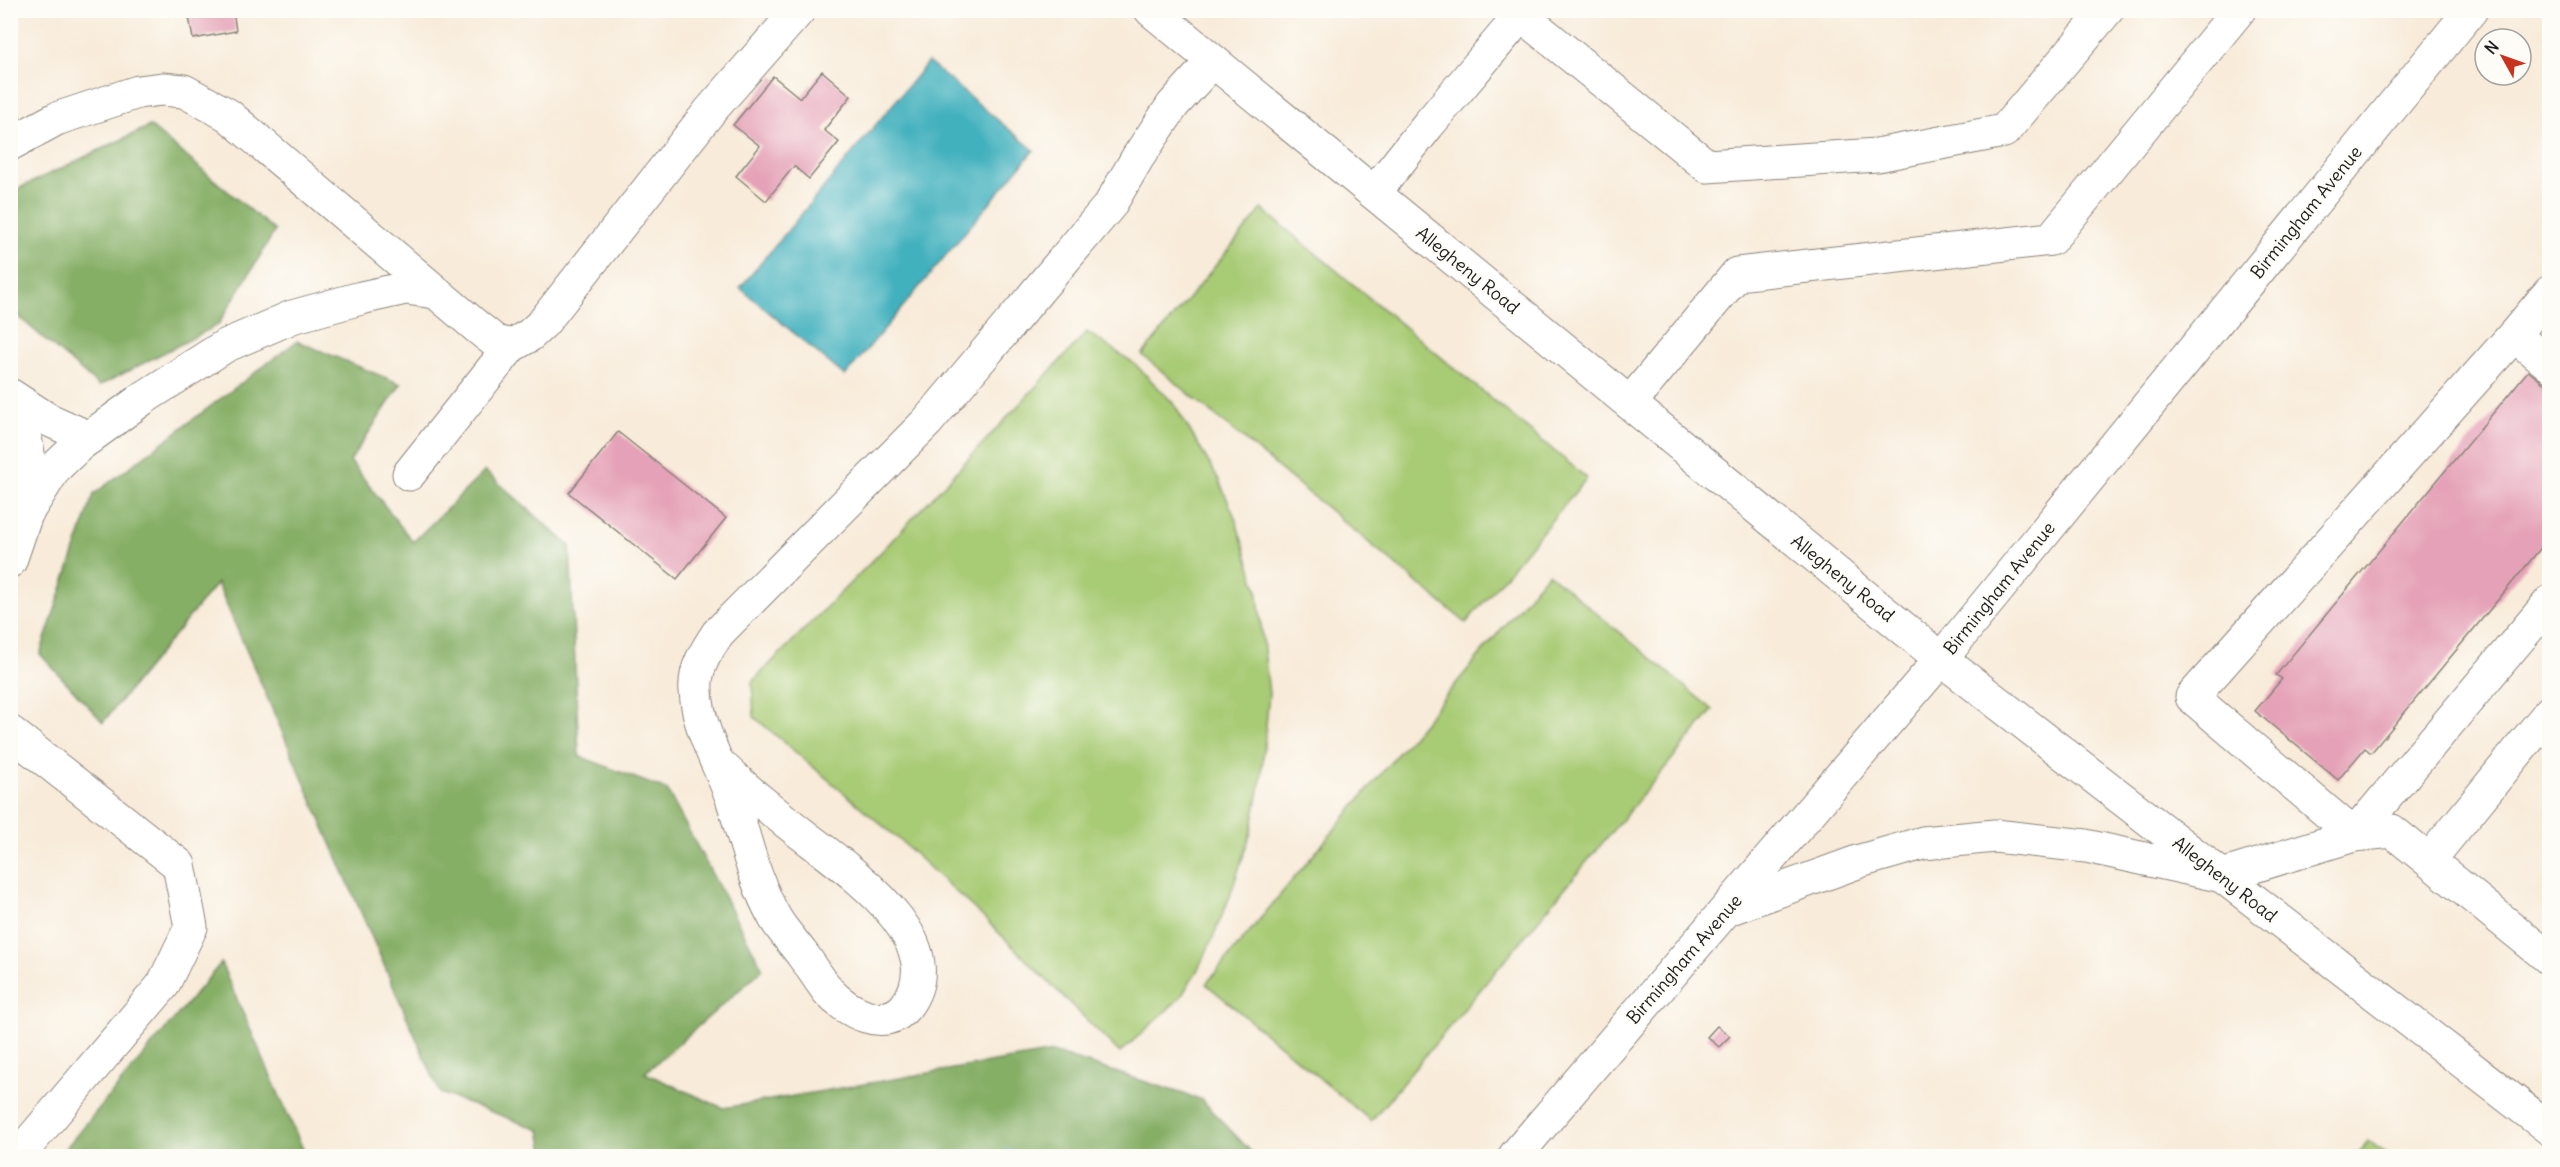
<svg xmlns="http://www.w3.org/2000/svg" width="2560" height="1167" viewBox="0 0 2560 1167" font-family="Delius,sans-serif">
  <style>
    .green { fill: #a8cb75; stroke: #627448; stroke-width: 1.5 }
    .forest { fill: #86af66; stroke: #516641; stroke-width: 1.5 }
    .water { fill: #43b1be; stroke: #30666d; stroke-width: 1.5 }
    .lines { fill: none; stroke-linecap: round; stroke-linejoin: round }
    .stream { stroke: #43b1be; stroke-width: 12 }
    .building { fill: #e5a1b7 }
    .minor-casing { stroke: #8a847a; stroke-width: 35 }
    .major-casing { stroke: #8a847a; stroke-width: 35 }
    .minor { stroke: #fff; stroke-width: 33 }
    .major { stroke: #fff; stroke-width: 33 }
    .labels { text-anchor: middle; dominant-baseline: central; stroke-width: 4.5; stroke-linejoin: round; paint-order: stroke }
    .street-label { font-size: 18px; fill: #1c1c1c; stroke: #fdfcf7 }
  </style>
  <rect width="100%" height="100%" fill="#fdfcf7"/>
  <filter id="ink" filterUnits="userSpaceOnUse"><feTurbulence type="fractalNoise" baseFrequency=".0167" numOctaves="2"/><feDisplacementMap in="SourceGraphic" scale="12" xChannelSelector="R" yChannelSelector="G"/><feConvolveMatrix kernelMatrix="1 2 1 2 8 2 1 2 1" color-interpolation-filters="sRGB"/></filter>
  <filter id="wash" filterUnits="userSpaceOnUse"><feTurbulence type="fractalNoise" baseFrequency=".008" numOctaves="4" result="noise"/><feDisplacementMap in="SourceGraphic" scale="24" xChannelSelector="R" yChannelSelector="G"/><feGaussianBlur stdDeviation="1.35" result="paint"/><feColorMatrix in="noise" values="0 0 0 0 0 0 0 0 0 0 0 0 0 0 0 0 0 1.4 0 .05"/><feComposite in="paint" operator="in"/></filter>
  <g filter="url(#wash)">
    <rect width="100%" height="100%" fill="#f8ebd9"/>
    <g class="green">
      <path d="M1262,209l325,269 -121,145 -324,-268z"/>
      <path d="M1087,332l48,32 39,40 44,74 16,37 23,73 12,106 -8,85 -10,53 -21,64 -18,44 -15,31 -17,27 -60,55 -136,-135 -82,-76 -148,-125 -2,-35 130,-131z"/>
      <path d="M1548,573l165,137 -342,411 -165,-137z"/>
      <path d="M2369,1141l20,15h-33z"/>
    </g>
    <g class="forest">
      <path d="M150,126l125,105 -57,94 -119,61 -88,-76v-118z"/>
      <path d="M297,341l104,43 -51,77 63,81 72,-71 85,75 9,210 88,34 96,179 -118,104 78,35 330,-56 149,48 53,56h-710l-5,-26 -100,-37 -223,-510 -114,139 -63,-68 54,-160z"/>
      <path d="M221,963l85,193h-247z"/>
    </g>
    <path class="water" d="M928,62l106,88 -189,226 -105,-88z"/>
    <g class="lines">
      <path class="stream" d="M1007,1156h3"/>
    </g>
    <g id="blocks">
      <g class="building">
        <path d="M226,10h7l3,21 -43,8 -4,-22z"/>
        <path d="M822,71l29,25 -27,34 15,12 -30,37 -15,-13 -28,35 -30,-25 24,-30 -27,-21 40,-49 27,22z"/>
        <path d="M2528,371l22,17v149l-179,216 -6,-5 -27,32 -83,-69 27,-32 -6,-4z"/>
        <path d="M618,432l108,86 -49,61 -108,-86z"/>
        <path d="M1717,1026l13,10 -11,11 -12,-10z"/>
      </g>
    </g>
  </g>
  <g filter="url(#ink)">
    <use href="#blocks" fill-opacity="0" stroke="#8a847a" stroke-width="1.5"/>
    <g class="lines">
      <defs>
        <g id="minor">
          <path d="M1151,10l790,649 609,470"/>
          <path d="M1521,15l186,151 170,-11 127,-24 103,-121"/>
          <path d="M10,144l46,-25 82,-27 24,-3 22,2 44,24 249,212 19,15 15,4"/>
          <path d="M1374,193l54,-68 93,-110 -5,-5"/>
          <path d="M2550,292l-36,43 36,30"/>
          <path d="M2514,335l-322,362 162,138 196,-233"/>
          <path d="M10,395l37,24 42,19"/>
          <path d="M1630,403l107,-129 314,-35 188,-229"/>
          <path d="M10,404c23,43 20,58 17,105"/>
          <path d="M409,474l102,-128 19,-11 13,-12 167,-212 89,-101"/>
          <path d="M10,561l16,-47 29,-46 24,-23 66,-48 80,-51 67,-29 69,-19 45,-10 29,4"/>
          <path d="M10,732l169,133 12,62 -28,58 -141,166 -12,1"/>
          <path d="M719,764c25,24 52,46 79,67 44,35 158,108 108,175 -21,27 -60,5 -78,-15 -9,-12 -17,-25 -26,-37 -9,-12 -20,-24 -27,-36 -21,-37 -30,-80 -43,-120 -13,-35 -34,-69 -36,-107 -2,-22 10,-40 22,-58l209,-211 183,-217 28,-48 35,-52 40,-44"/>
          <path d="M2430,859l120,-147"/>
          <path d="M2222,876l132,-41 38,-4 158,128"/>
        </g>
        <g id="major">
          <path d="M1728,909l132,-48 63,-18 72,-7 91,10 136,30"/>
          <path d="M1515,1156l426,-497 530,-649"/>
        </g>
      </defs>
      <use href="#minor" class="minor-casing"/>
      <use href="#major" class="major-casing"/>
      <use href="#minor" class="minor"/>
      <use href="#major" class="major"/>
    </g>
  </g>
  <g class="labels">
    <g class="street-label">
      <text transform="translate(2306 212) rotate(-51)">Birmingham Avenue</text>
      <text transform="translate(1468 270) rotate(39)">Allegheny Road</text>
      <text transform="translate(1843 578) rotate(39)">Allegheny Road</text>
      <text transform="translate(1999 588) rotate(-51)">Birmingham Avenue</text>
      <text transform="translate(2225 879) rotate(38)">Allegheny Road</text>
      <text transform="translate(1684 959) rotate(-49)">Birmingham Avenue</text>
    </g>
  </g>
  <rect width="2560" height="1167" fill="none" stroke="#fdfcf7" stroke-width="36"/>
  <g transform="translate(2503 57) rotate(310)"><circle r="28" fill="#fdfcf7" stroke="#a3a29f" stroke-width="1.5"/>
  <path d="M0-4.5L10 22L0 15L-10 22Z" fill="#c8321e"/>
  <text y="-9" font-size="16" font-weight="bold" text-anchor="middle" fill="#1c1c1c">N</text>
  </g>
</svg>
